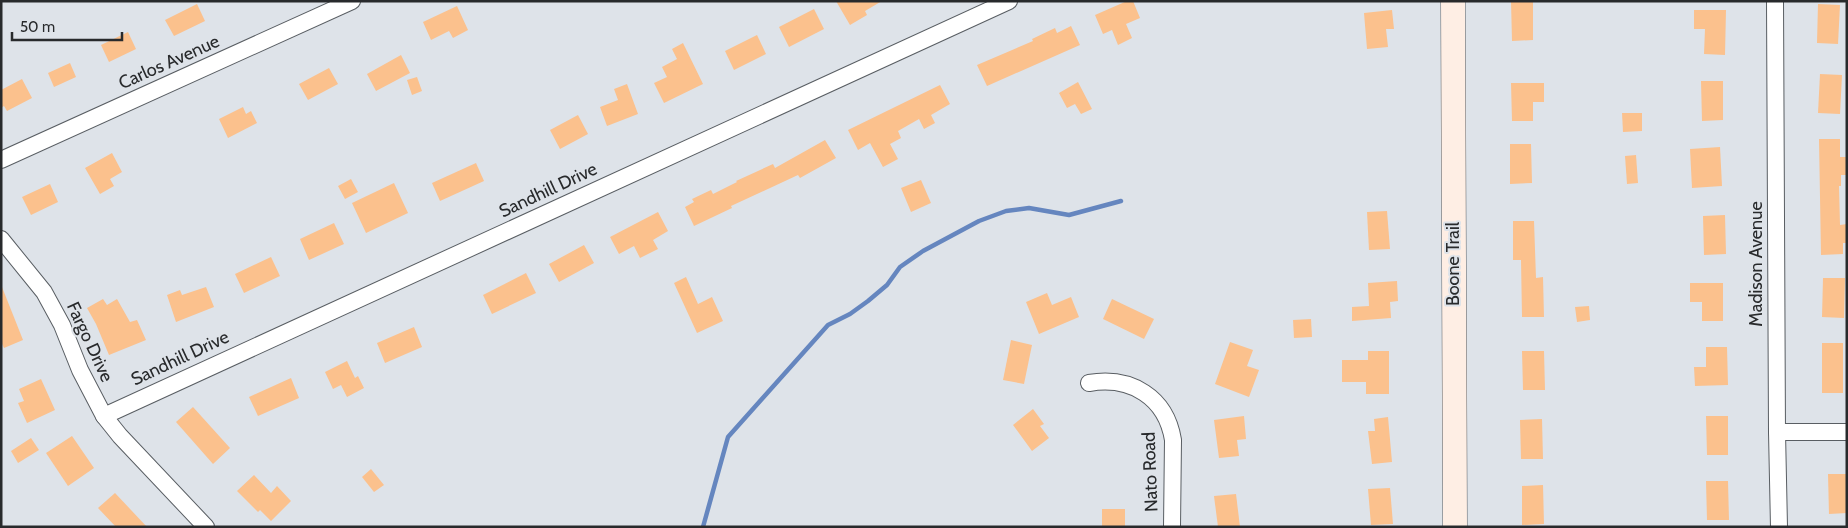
<svg xmlns="http://www.w3.org/2000/svg" width="1848" height="528" viewBox="0 0 1848 528" font-family="Cabin,sans-serif">
  <style>
    .lines { fill: none; stroke-linecap: round; stroke-linejoin: round }
    .stream { stroke: #6586bf; stroke-width: 4.5 }
    .building { fill: #fbc18d }
    .street-casing { stroke: #595e63; stroke-width: 18 }
    .secondary-casing { stroke: #595e63; stroke-width: 25 }
    .street { stroke: #fff; stroke-width: 16 }
    .secondary { stroke: #feeee4; stroke-width: 24 }
    .labels { text-anchor: middle; dominant-baseline: central; stroke-width: 4; stroke-linejoin: round; paint-order: stroke }
    .street-label { font-size: 18px; fill: #282a2c; stroke: #dee3e9 }
  </style>
  <rect width="100%" height="100%" fill="#dee3e9"/>
  <g class="lines">
    <path class="stream" d="M703,527l25,-90 100,-112 22,-11 18,-13 19,-16 13,-18 23,-16 56,-30 27,-10 23,-3 40,7 52,-14"/>
  </g>
  <g class="building">
    <path d="M836,1h46l-17,10 2,4 -17,10z"/>
    <path d="M1127,1h6l7,17 -14,6 6,14 -14,7 -6,-15 -9,4 -8,-19z"/>
    <path d="M1511,1h22v39l-21,1z"/>
    <path d="M197,4l8,17 -31,15 -9,-16z"/>
    <path d="M1818,4l22,1 -2,39 -21,-1z"/>
    <path d="M457,6l11,24 -15,8 -4,-7 -18,9 -8,-18z"/>
    <path d="M814,9l10,20 -35,18 -10,-20z"/>
    <path d="M1392,10l2,19h-8l2,18 -21,2 -3,-36z"/>
    <path d="M1694,10h32l-1,45 -21,-1 1,-25h-11z"/>
    <path d="M1071,26l9,19 -93,41 -10,-21 56,-24 -1,-2 23,-11 2,5z"/>
    <path d="M128,32l8,17 -27,13 -8,-17z"/>
    <path d="M757,35l9,19 -32,16 -9,-19z"/>
    <path d="M683,43l20,41 -39,19 -10,-20 13,-6 -5,-10 15,-8 -5,-10z"/>
    <path d="M401,55l9,18 -34,18 -9,-17z"/>
    <path d="M70,63l6,14 -22,10 -6,-14z"/>
    <path d="M329,68l9,16 -30,16 -9,-16z"/>
    <path d="M1820,74l22,1 -2,39 -22,-1z"/>
    <path d="M417,77l5,14 -10,4 -5,-15z"/>
    <path d="M22,79l10,19 -25,13 -3,-5 -3,2v-18z"/>
    <path d="M1701,81h22v39l-21,1z"/>
    <path d="M1078,82l14,27 -11,5 -6,-10 -8,4 -8,-15z"/>
    <path d="M1511,83h33v19h-11v19h-21z"/>
    <path d="M627,84l11,30 -31,12 -7,-19 18,-7 -4,-11z"/>
    <path d="M940,85l10,19 -19,11 4,8 -11,6 -5,-10 -21,12 3,7 -11,6 8,15 -15,8 -13,-24 -12,7 -10,-20z"/>
    <path d="M243,107l3,7 5,-3 6,12 -29,15 -9,-19z"/>
    <path d="M1622,113h20v18l-19,1z"/>
    <path d="M578,115l10,19 -28,15 -10,-19z"/>
    <path d="M1819,139h21v18h7v18h-6v11h-2l1,39 7,-1v19h-4v11l-22,1z"/>
    <path d="M825,140l11,18 -36,20 -2,-3 -67,31 1,2 -38,18 -9,-19 9,-5 -2,-3 19,-9 2,4 24,-12 -1,-1 37,-17 2,4z"/>
    <path d="M1510,144h21l1,39 -22,1z"/>
    <path d="M1720,147l2,39 -30,2 -2,-39z"/>
    <path d="M112,153l10,19 -12,7 4,7 -14,8 -15,-26z"/>
    <path d="M1636,155l2,28 -11,1 -2,-28z"/>
    <path d="M476,163l8,18 -44,20 -8,-18z"/>
    <path d="M351,179l7,13 -13,7 -7,-13z"/>
    <path d="M921,180l10,23 -20,9 -10,-24z"/>
    <path d="M394,183l14,30 -42,20 -14,-30z"/>
    <path d="M50,184l8,18 -27,13 -9,-18z"/>
    <path d="M1387,211l3,38 -21,1 -2,-38z"/>
    <path d="M658,212l10,19 -15,9 5,9 -18,9 -6,-12 -15,8 -9,-17z"/>
    <path d="M1725,215l1,39 -22,1 -1,-39z"/>
    <path d="M1513,221h21l2,57 7,-1 1,40h-22l-1,-57h-8z"/>
    <path d="M334,223l10,21 -35,16 -9,-21z"/>
    <path d="M584,245l10,18 -35,19 -10,-18z"/>
    <path d="M271,257l9,19 -36,17 -9,-19z"/>
    <path d="M526,273l10,20 -44,21 -9,-19z"/>
    <path d="M686,277l12,27 14,-7 11,24 -26,12 -23,-50z"/>
    <path d="M1823,278h22l-1,40 -22,-1z"/>
    <path d="M1397,281l1,20 -8,1 1,16 -39,3v-14l17,-1 -1,-23z"/>
    <path d="M1690,283h33v38h-21v-19h-12z"/>
    <path d="M2,287l21,53 -19,8 -3,-6z"/>
    <path d="M206,287l8,20 -38,15 -9,-27 13,-5 2,5z"/>
    <path d="M1047,293l5,12 19,-8 8,20 -40,17 -13,-32z"/>
    <path d="M103,299l4,6 10,-6 13,23 7,-2 9,20 -37,15 -13,-31 -9,-16z"/>
    <path d="M1112,299l42,20 -10,20 -41,-20z"/>
    <path d="M1589,306l1,14 -13,2 -2,-15z"/>
    <path d="M1311,319l1,18 -18,1 -1,-18z"/>
    <path d="M414,327l8,20 -37,16 -8,-20z"/>
    <path d="M1011,340l21,5 -8,39 -21,-4z"/>
    <path d="M1230,342l23,8 -6,16 12,4 -10,27 -34,-13z"/>
    <rect x="1822" y="343" width="21" height="50"/>
    <path d="M1706,347h21l1,38 -33,1 -1,-19h12z"/>
    <path d="M1368,351h21v43h-23v-12h-24v-22h26z"/>
    <path d="M1522,351h22l1,39h-22z"/>
    <path d="M347,361l8,17 3,-2 6,12 -17,9 -6,-12 -8,4 -8,-17z"/>
    <path d="M291,378l8,20 -41,18 -9,-19z"/>
    <path d="M41,379l14,31 -28,13 -9,-20 6,-2 -5,-12z"/>
    <path d="M193,407l37,41 -17,16 -37,-42z"/>
    <path d="M1033,409l11,15 -4,2 9,12 -17,13 -19,-26z"/>
    <path d="M1244,416l2,23 -9,1 2,16 -20,2 -5,-38z"/>
    <path d="M1706,416h22v39h-21z"/>
    <path d="M1388,417l4,45 -20,2 -4,-33h7l-1,-12z"/>
    <path d="M1542,419l1,40h-22l-1,-39z"/>
    <path d="M72,436l22,32 -26,18 -22,-33z"/>
    <path d="M31,438l8,12 -21,13 -7,-12z"/>
    <path d="M371,469l13,16 -10,7 -12,-15z"/>
    <path d="M1828,474h19v39l-18,1z"/>
    <path d="M254,475l17,18 6,-7 14,15 -20,20 -11,-11 -2,2 -21,-21z"/>
    <path d="M1706,481h22l1,39h-22z"/>
    <path d="M1543,485l1,39 -22,1v-39z"/>
    <path d="M1390,488l3,36 -22,1 -3,-36z"/>
    <path d="M115,493l32,34h-31l-18,-19z"/>
    <path d="M1236,494l4,33h-22l-4,-31z"/>
    <rect x="1102" y="509" width="23" height="18"/>
  </g>
  <g class="lines">
    <defs>
      <g id="street">
        <path d="M1775,1l2,431 2,95"/>
        <path d="M1,160l351,-159"/>
        <path d="M1,239l43,53 18,33 18,45 24,46 16,20 86,91"/>
        <path d="M1089,383c42,-7 77,14 84,57l-1,87"/>
        <path d="M104,416l905,-415"/>
        <path d="M1777,432h70"/>
      </g>
      <path id="secondary" d="M1453,1l2,526"/>
    </defs>
    <use href="#street" class="street-casing"/>
    <use href="#secondary" class="secondary-casing"/>
    <use href="#street" class="street"/>
    <use href="#secondary" class="secondary"/>
  </g>
  <g class="labels">
    <g class="street-label">
      <text transform="translate(169 62) rotate(-24)">Carlos Avenue</text>
      <text transform="translate(548 190) rotate(-25)">Sandhill Drive</text>
      <text transform="translate(1453 264) rotate(-90)">Boone Trail</text>
      <text transform="translate(1756 264) rotate(-90)">Madison Avenue</text>
      <text transform="translate(90 342) rotate(65)">Fargo Drive</text>
      <text transform="translate(180 358) rotate(-25)">Sandhill Drive</text>
      <text transform="translate(1150 472) rotate(-92)">Nato Road</text>
    </g>
  </g>
  <rect width="1848" height="528" fill="none" stroke="#282a2c" stroke-width="5"/>
  <path d="M12 32v8h110v-8" fill="none" stroke="#282a2c" stroke-width="2.5"/>
  <text x="20" y="32" font-size="15" fill="#282a2c" stroke="#dee3e9" stroke-width="4" paint-order="stroke">50 m</text>
</svg>
